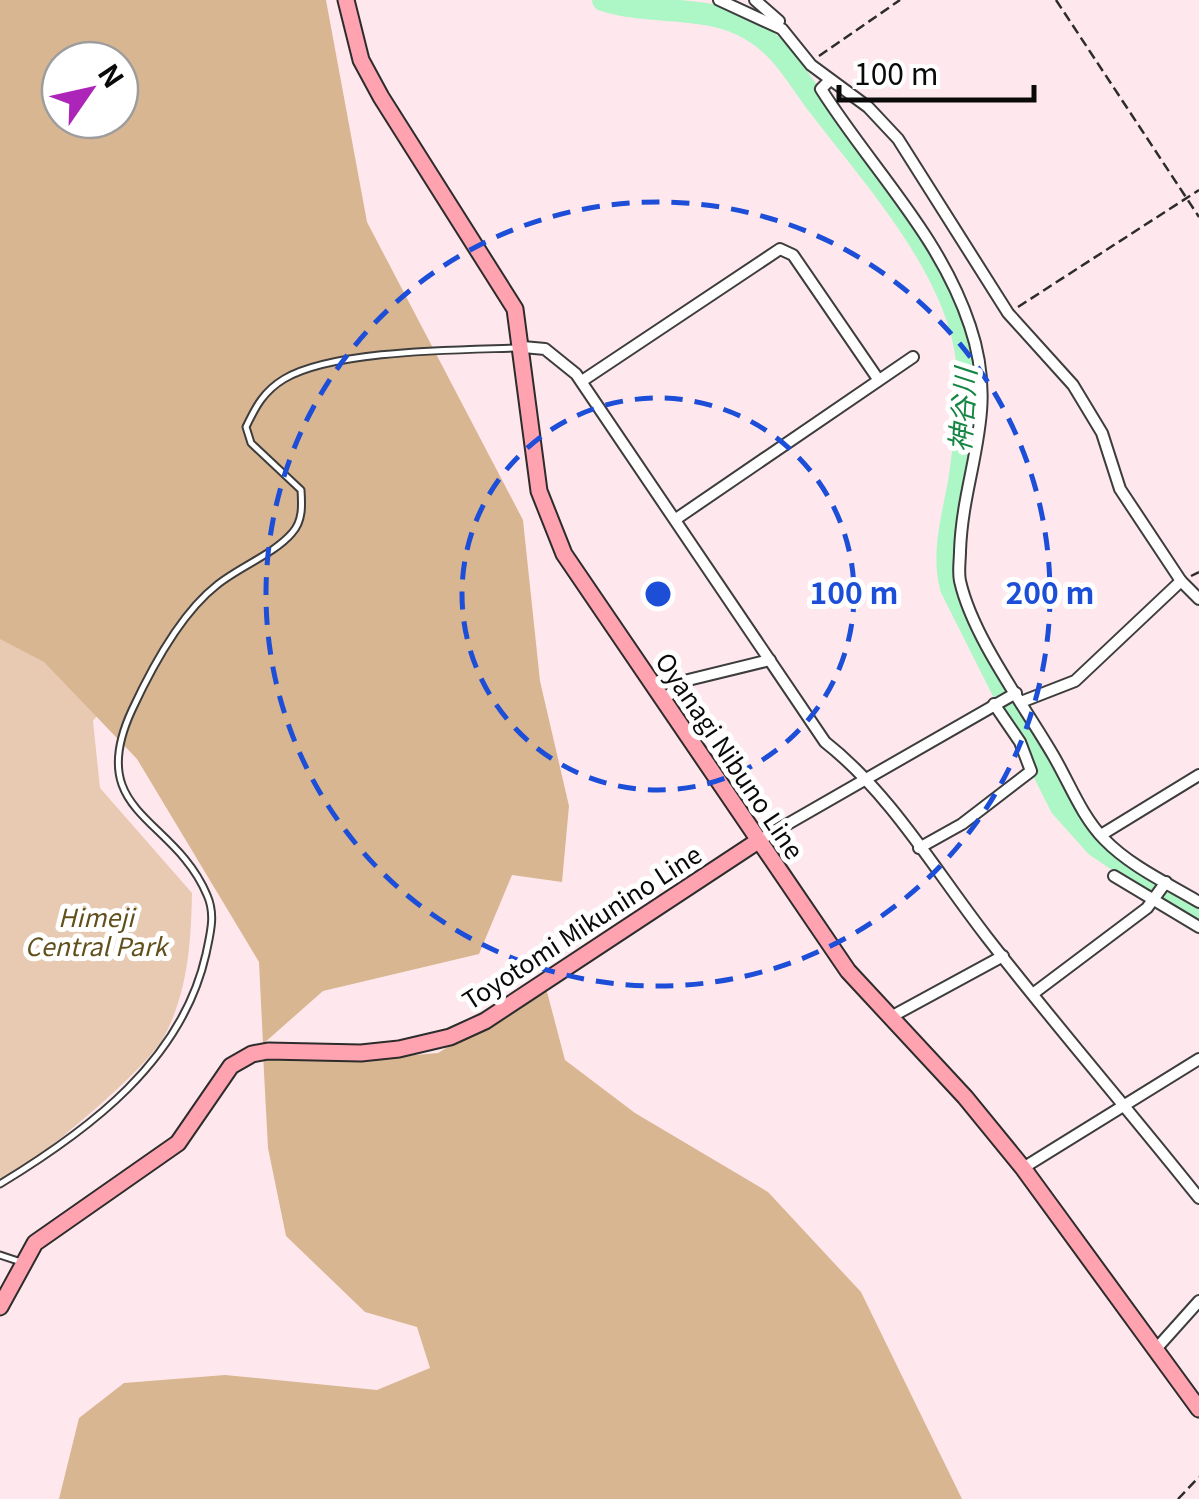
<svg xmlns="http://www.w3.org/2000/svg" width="1199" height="1499" viewBox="0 0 1199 1499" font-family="Georgia,'Noto Sans JP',serif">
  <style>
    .green { fill: #e8cab3 }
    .forest { fill: #d9b692; fill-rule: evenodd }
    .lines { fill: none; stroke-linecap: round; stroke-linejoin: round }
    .river { stroke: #adf6c6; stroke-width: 22 }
    .service-casing { stroke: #3d3d3d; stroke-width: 9 }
    .minor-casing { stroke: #3d3d3d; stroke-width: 14 }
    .secondary-casing { stroke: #2c2c2c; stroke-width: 19 }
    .path { stroke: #2c2c2c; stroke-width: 2.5; stroke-dasharray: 10 5; stroke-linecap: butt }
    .service { stroke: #fff; stroke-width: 5 }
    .minor { stroke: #fff; stroke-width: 10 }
    .secondary { stroke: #ffa3b0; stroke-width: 15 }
    .ring { fill: none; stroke: #1d4ed8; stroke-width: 5; stroke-dasharray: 18 12 }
    .labels { text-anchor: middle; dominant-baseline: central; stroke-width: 10; stroke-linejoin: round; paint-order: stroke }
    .street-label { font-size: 25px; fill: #0a0a0a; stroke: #fff }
    .park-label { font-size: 25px; font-style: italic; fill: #61501c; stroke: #fff }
    .water-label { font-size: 28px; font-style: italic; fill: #148542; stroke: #fff }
    .centre { fill: #1d4ed8; stroke: #fff; stroke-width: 5 }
    .ring-label { font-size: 30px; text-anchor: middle; font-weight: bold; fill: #1d4ed8; stroke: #fff; stroke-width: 10; stroke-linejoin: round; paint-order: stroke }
  </style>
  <rect width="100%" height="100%" fill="#ffe8ed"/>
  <path class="green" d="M0,430l149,221 -56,70 7,67 92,105c-1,50 -4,97 -27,142 -20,38 -128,124 -165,150z"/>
  <g class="forest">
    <path d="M0,0h326l41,222 156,298 17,161 29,125 -7,76 -50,-7 -33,79 -156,37 -60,53 -4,-82 -122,-203 -93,-97 -44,-23zM60,60h60v60h-60z"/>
    <path d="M546,988l19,72 70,53 133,79 93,100 101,207h-903l20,-81 45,-35 101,-8 152,15 53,-22 -13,-41 -52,-15 -79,-76 -18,-88 -5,-94 83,7 92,-8z"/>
  </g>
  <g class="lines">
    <path class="river" d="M603,0c48,16 105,3 148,30 33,19 47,50 70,79 55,72 147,172 147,269 1,31 -4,66 -8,98 -6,37 -19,75 -9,112l110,219 35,39 103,70"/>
    <defs>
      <g id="service">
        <path d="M0,1184c89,-54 182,-123 206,-230 4,-20 10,-39 1,-59 -33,-79 -123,-81 -75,-185 19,-41 49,-97 85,-125 22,-18 57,-31 75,-52 11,-12 10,-28 9,-43l-50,-47 -5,-16c10,-21 18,-36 38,-48 48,-29 173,-29 231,-31"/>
        <path d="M0,1255l21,7"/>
      </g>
      <g id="minor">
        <path d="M719,0l63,29 29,36 57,42 30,32 110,174 65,72 29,48 18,56 61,92 18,18"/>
        <path d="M755,0l24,21 -2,5"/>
        <path d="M829,81l-8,8c50,79 119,146 149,237 30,88 -7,143 -10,225 0,9 -2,21 0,30 13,57 64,124 93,174 17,29 28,60 51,84 26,27 63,44 95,63"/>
        <path d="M523,347l22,2 31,25 249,368c65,51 110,128 161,194 69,89 143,174 213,262"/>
        <path d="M582,381l198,-132 13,6 85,124"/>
        <path d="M676,519l237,-162"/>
        <path d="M665,700l15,-18 90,-22"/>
        <path d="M1021,702l54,-21 106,-100"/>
        <path d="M1101,835l98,-60"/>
        <path d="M758,841l258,-148"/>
        <path d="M919,848l43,-24 69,-53 -11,-29 -26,-38"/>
        <path d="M1114,876l85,51"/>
        <path d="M1034,993l113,-85 19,-26"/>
        <path d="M889,1018l114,-62"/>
        <path d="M1023,1168l176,-109"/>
        <path d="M1156,1349l43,-48"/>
      </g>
      <g id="secondary">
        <path d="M346,0l15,60 20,37 134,212 24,182 25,63 284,417 117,126 58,71 176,241"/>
        <path d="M0,1307l35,-64 143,-100 53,-77 21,-12 16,-3 93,2 38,-4 51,-12 35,-16 273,-180"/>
      </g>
    </defs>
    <use href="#service" class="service-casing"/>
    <use href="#minor" class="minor-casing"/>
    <use href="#secondary" class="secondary-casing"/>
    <g class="path">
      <path d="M1056,0l143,217"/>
      <path d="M819,56l81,-56"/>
      <path d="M1018,307l181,-117"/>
      <path d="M1191,576l8,-4"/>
      <path d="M1178,1499l21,-22"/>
    </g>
    <use href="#service" class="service"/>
    <use href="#minor" class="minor"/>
    <use href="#secondary" class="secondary"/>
  </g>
  <g class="ring">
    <circle cx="658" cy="594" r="196"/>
    <circle cx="658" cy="594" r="392"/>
  </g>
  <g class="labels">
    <g class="street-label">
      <text transform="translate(731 755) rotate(56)">Oyanagi Nibuno Line</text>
      <text transform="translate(581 926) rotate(-33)">Toyotomi Mikunino Line</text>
    </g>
    <g class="park-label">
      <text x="96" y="916">Himeji<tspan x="96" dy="29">Central Park</tspan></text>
    </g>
    <g class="water-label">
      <text transform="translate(961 410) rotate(-86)">神谷川</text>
    </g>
  </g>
  <circle cx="658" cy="594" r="15" class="centre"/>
  <g class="ring-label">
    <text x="854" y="604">100 m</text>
    <text x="1050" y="604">200 m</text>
  </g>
  <g transform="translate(90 90) rotate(56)"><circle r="48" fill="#ffffff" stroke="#9d9d9d" stroke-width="2.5"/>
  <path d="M0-8L18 38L0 25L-18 38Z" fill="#ad24b9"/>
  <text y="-15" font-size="28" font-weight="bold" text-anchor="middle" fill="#0a0a0a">N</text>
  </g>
  <path d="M839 85v15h195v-15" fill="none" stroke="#0a0a0a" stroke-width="5"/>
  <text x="854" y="85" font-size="30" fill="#0a0a0a" stroke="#ffffff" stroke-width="8" paint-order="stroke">100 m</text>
</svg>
